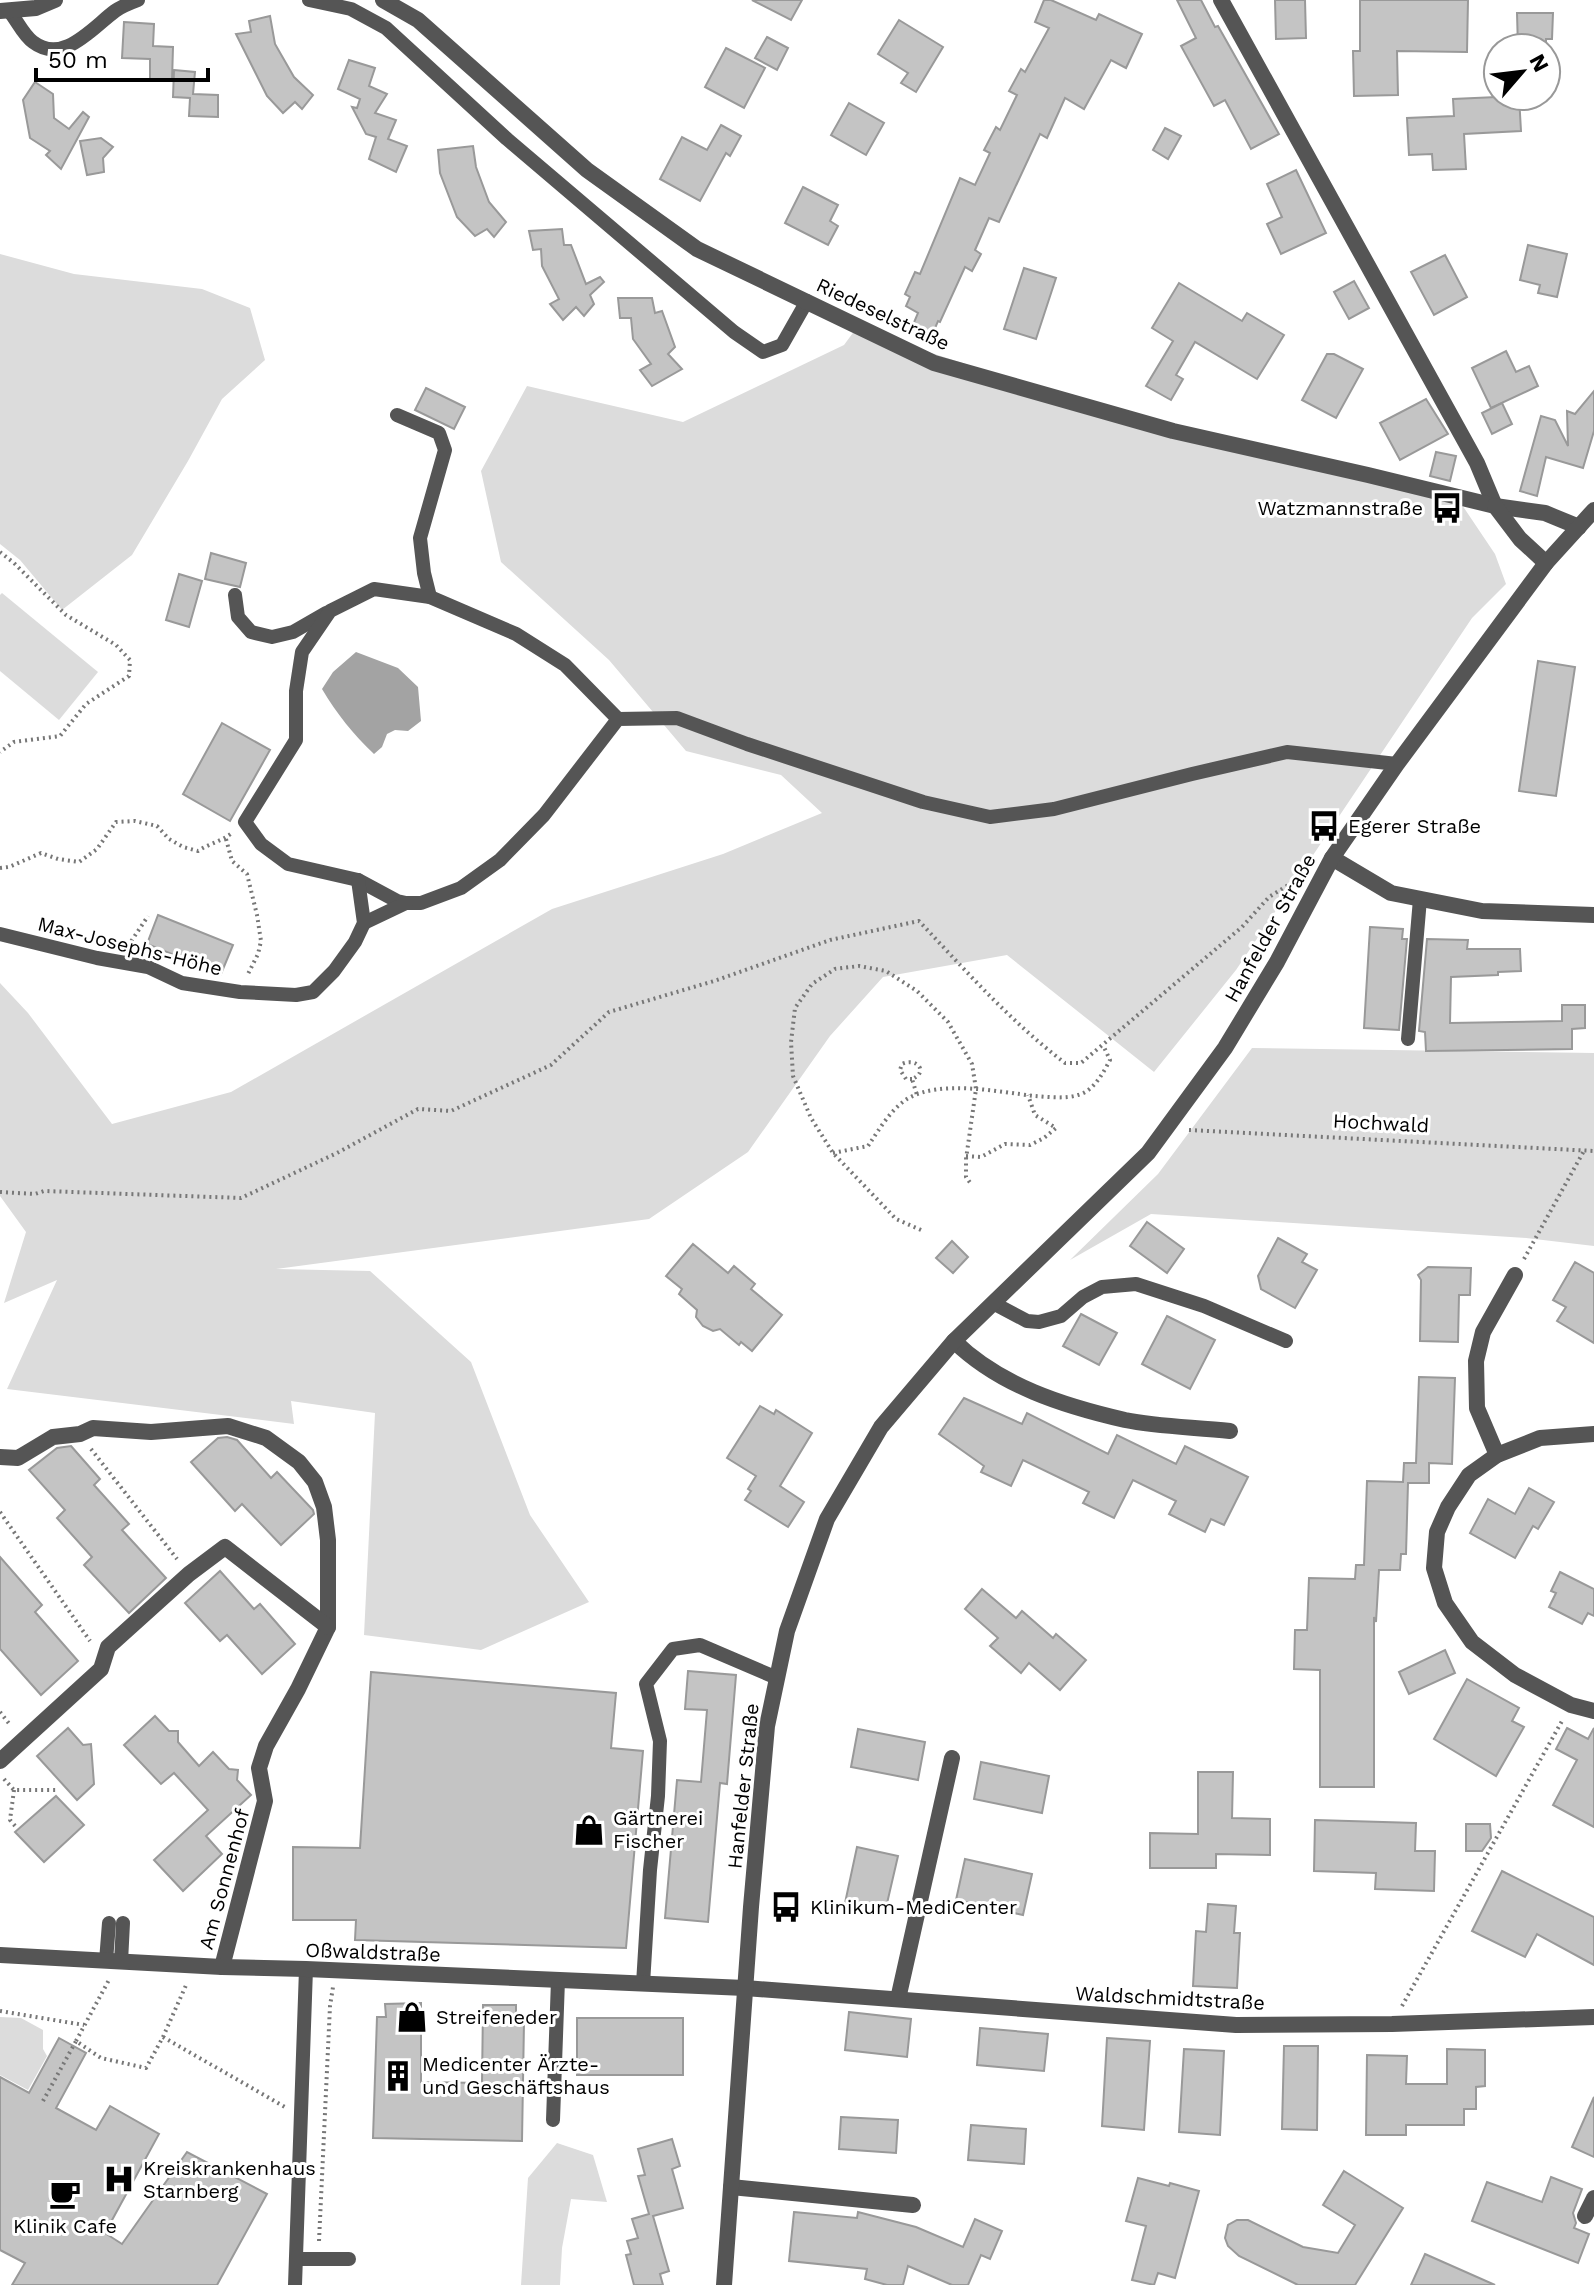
<svg xmlns="http://www.w3.org/2000/svg" width="1594" height="2285" viewBox="0 0 1594 2285" font-family="'Work Sans',sans-serif">
  <style>
    .green { fill: #dcdcdc }
    .water { fill: #a3a3a3 }
    .building { fill: #c4c4c4; stroke: #999; stroke-width: 2 }
    .lines { fill: none; stroke-linecap: round; stroke-linejoin: round }
    .path { stroke: #777; stroke-width: 4; stroke-dasharray: 2 4; stroke-linecap: butt }
    .service { stroke: #555; stroke-width: 14 }
    .minor { stroke: #555; stroke-width: 16 }
    .tertiary { stroke: #555; stroke-width: 16 }
    .labels { text-anchor: middle; dominant-baseline: central; stroke-width: 6; stroke-linejoin: round; paint-order: stroke }
    .street-label { font-size: 20px; fill: #000; stroke: #fff }
    .poi-label { font-size: 20px; fill: #000; stroke: #fff; text-anchor: start }
  </style>
  <rect width="100%" height="100%" fill="#fff"/>
  <g class="green">
    <path d="M0,254l74,20 128,15 48,19 15,52 -43,39 -34,62 -56,94 -70,55 -42,-50 -20,-16z"/>
    <path d="M858,326l21,10 294,95 283,65 39,58 11,30 -34,34 -236,352 -82,102 -147,-117 -124,22 -53,59 -82,116 -99,67 -373,50 94,2 101,91 59,153 59,87 -108,48 -117,-15 11,-222 -84,-12 3,23 -287,-35 50,-109 -53,23 22,-71 -26,-36v-213l28,30 84,111 119,-32 321,-183 171,-55 99,-41 -41,-38 -95,-24 -77,-91 -108,-98 -20,-91 46,-85 156,36 161,-77z"/>
    <path d="M2,593l96,79 -39,48 -59,-49v-76z"/>
    <path d="M1252,1048l342,5v193l-68,-8 -375,-24 -81,46 88,-86z"/>
    <path d="M0,2017l21,1 22,12v19l4,7 -19,34 -28,-15z"/>
    <path d="M557,2143l36,12 14,47 -36,-3 -9,49 -2,37h-39l7,-107z"/>
  </g>
  <path class="water" d="M356,652l42,16 20,19 3,34 -13,10 -13,-1 -8,4 -5,13 -8,7c-21,-20 -37,-40 -52,-65l11,-17z"/>
  <g class="building">
    <path d="M752,0h50l-11,20z"/>
    <path d="M1044,0h7l45,20 3,-6 43,20 -16,34 -15,-8 -27,49 -19,-11 -18,40 -7,-4 -41,88 -10,-4 -14,32 6,4 -9,17 -7,-4 -25,55 -2,-1 -8,19 -20,-8 8,-19 -12,-7 4,-9 -5,-3 10,-22 5,2 40,-96 15,7 15,-32 -6,-3 12,-23 4,3 17,-35 -8,-4 12,-22 4,3 24,-44 -14,-6z"/>
    <path d="M1177,0h24l14,27 3,-1 61,108 -28,15 -26,-49 -11,6 -33,-60 15,-8z"/>
    <path d="M1275,0h30l1,38 -30,1z"/>
    <path d="M1360,0h108l-1,52 -70,-1 1,44 -44,1 -1,-45h7z"/>
    <path d="M1517,13h36l-1,26h-6v9h-28z"/>
    <path d="M270,16l5,28 19,33 19,18 -11,14 -7,-7 -12,11 -16,-17 -31,-62 15,-2 -2,-11z"/>
    <path d="M899,20l44,27 -27,45 -15,-9 7,-10 -30,-19z"/>
    <path d="M124,22l30,2 -1,22 20,1 -1,34 -22,-1v-21l-28,-1z"/>
    <path d="M767,37l21,11 -11,22 -22,-12z"/>
    <path d="M726,48l39,20 -21,40 -39,-21z"/>
    <path d="M349,60l26,8 -6,18 18,8 -12,19 21,7 -8,19 19,7 -11,26 -27,-13 7,-22 -10,-3 -14,-27 5,1 3,-9 -22,-10z"/>
    <path d="M174,70l21,2 -2,22 25,1v22l-29,-1 1,-18 -17,-1z"/>
    <path d="M35,82l18,12 1,24 15,11 14,-17 6,5 -28,52 -15,-14 4,-4 -20,-13 -7,-38z"/>
    <path d="M1519,96l2,35 -57,3 2,35 -33,1 -1,-16 -23,1 -2,-37 47,-2 -1,-17z"/>
    <path d="M849,103l35,20 -18,32 -35,-20z"/>
    <path d="M721,125l20,11 -11,20 -4,-3 -26,48 -40,-22 22,-42 25,13z"/>
    <path d="M1165,128l16,8 -13,23 -15,-9z"/>
    <path d="M101,138l12,9 -10,11 1,14 -17,3 -7,-34z"/>
    <path d="M473,146l3,21 13,35 17,20 -12,15 -7,-8 -12,7 -18,-19 -17,-44 -2,-23z"/>
    <path d="M1296,170l30,63 -45,21 -14,-30 15,-7 -15,-33z"/>
    <path d="M803,187l35,18 -8,16 8,5 -10,19 -43,-22z"/>
    <path d="M562,229l2,16h7l15,39 14,-7 4,5 -14,13 4,9 -10,12 -8,-9 -13,13 -13,-16 9,-5 -17,-33 -1,-17 -8,1 -4,-19z"/>
    <path d="M1528,245l39,9 -10,43 -19,-4 2,-8 -20,-5z"/>
    <path d="M1445,255l22,42 -33,18 -23,-43z"/>
    <path d="M1024,268l32,10 -20,61 -32,-10z"/>
    <path d="M1354,281l15,27 -20,11 -15,-27z"/>
    <path d="M1179,283l63,38 5,-8 37,22 -27,44 -62,-37 -19,33 7,4 -12,21 -25,-14 27,-45 -21,-13z"/>
    <path d="M618,298h34l3,15 7,-2 13,36 -7,7 14,15 -30,17 -12,-16 11,-6 -18,-25 -2,-21h-11z"/>
    <path d="M1506,351l10,21 13,-6 9,20 -47,22 -19,-40z"/>
    <path d="M1327,354h7l29,15 -27,49 -34,-18z"/>
    <path d="M426,388l39,19 -11,22 -39,-19z"/>
    <path d="M1594,391v40l-11,37 -37,-11 -9,39 -17,-5 21,-75 14,4 13,26 -1,-35 8,3z"/>
    <path d="M1426,399l22,35 -48,26 -20,-37z"/>
    <path d="M1502,403l10,21 -20,10 -10,-21z"/>
    <path d="M1436,452l20,4 -6,25 -20,-5z"/>
    <path d="M211,553l35,10 -6,24 -35,-8z"/>
    <path d="M179,574l23,7 -13,46 -23,-7z"/>
    <path d="M1538,661l37,6 -19,129 -37,-5z"/>
    <path d="M222,723l48,27 -40,71 -47,-27z"/>
    <path d="M158,915l75,30 -12,29 -74,-30z"/>
    <path d="M1370,927l33,2 -1,10h5l-8,91 -35,-2z"/>
    <path d="M1427,939l41,1 -1,9h53l1,22 -23,1v3l-47,2 -1,46 112,-2v-16h23v23l-13,1v20l-146,2 -1,-19 -6,-1z"/>
    <path d="M1147,1222l37,27 -17,24 -37,-27z"/>
    <path d="M1278,1238l29,16 -5,8 15,8 -22,38 -34,-19 -3,-13z"/>
    <path d="M952,1241l16,16 -15,16 -17,-15z"/>
    <path d="M693,1244l35,29 6,-7 21,18 -4,5 31,26 -30,36 -11,-9 -2,3 -19,-16 -7,2 -10,-5 -7,-9 1,-7 -18,-16 3,-5 -16,-13z"/>
    <path d="M1575,1262l19,11v70l-37,-22 9,-14 -13,-7z"/>
    <path d="M1428,1267l43,1 -1,27h-11l-1,47 -38,-1 1,-61 -3,-5z"/>
    <path d="M1081,1314l36,19 -18,32 -36,-19z"/>
    <path d="M1167,1316l48,24 -25,49 -48,-25z"/>
    <path d="M1419,1377l36,1 -3,86 -23,-1v20h-21l-2,71h-5l-1,16h-21l-3,52 -2,-5v170h-54v-117l-26,-1 1,-39h12l2,-52 46,1 1,-14h8l3,-84 36,1 1,-19h12z"/>
    <path d="M964,1398l58,26 5,-11 81,41 9,-19 59,29 9,-18 63,31 -24,48 -13,-6 -6,13 -36,-18 7,-13 -43,-21 -19,38 -31,-15 6,-11 -66,-32 -12,26 -30,-14 3,-6 -45,-32z"/>
    <path d="M760,1406l14,8 2,-4 36,23 -32,53 24,16 -16,25 -43,-27 6,-9 -3,-2 8,-13 -29,-18z"/>
    <path d="M227,1437l10,3 34,38 6,-6 36,38 1,4 -33,31 -39,-41 -7,7 -44,-49 27,-24z"/>
    <path d="M71,1446l29,33 -6,6 35,39 -7,6 44,48 -37,35 -45,-48 8,-8 -35,-39 8,-8 -36,-40 28,-22z"/>
    <path d="M1529,1488l25,14 -16,27 -5,-3 -18,32 -45,-25 18,-34 27,15z"/>
    <path d="M0,1557l42,48 -7,7 43,49 -37,34 -41,-46z"/>
    <path d="M220,1571l34,38 6,-5 35,40 -33,30 -35,-39 -7,6 -35,-38z"/>
    <path d="M1560,1572l34,17v27l-6,-3 -6,11 -33,-17 7,-14 -5,-2z"/>
    <path d="M982,1589l34,29 6,-7 31,27 3,-4 30,26 -26,30 -31,-27 -8,10 -31,-27 8,-8 -33,-29z"/>
    <path d="M1445,1650l10,23 -46,21 -10,-22z"/>
    <path d="M688,1671l48,4 -9,109 -7,-1 -12,139 -43,-4 12,-138 24,2 6,-72 -22,-1z"/>
    <path d="M371,1672l245,21 -5,55 32,3 -17,197 -271,-8 1,-20h-63v-73l67,1z"/>
    <path d="M1467,1679l52,29 -7,13 12,6 -28,49 -62,-37z"/>
    <path d="M155,1716l14,15h9v11l21,24 14,-14 16,17 9,1 -1,10 14,15 -45,41 16,18 -39,37 -29,-31 54,-50 -34,-37 -13,11 -37,-39z"/>
    <path d="M68,1728l15,17 8,-1 3,40 -17,16 -40,-44z"/>
    <path d="M1567,1728l21,11 6,-11v99l-41,-22 24,-45 -21,-11z"/>
    <path d="M858,1729l67,13 -7,38 -67,-13z"/>
    <path d="M981,1762l68,14 -7,37 -68,-14z"/>
    <path d="M1198,1772h35l-1,46 38,1v36l-54,-1v14h-66v-35l48,1z"/>
    <path d="M56,1796l28,29 -40,37 -29,-30z"/>
    <path d="M1315,1820l101,3 -1,28h20l-1,40 -59,-2 1,-16 -62,-2z"/>
    <path d="M1466,1824h24l1,14 -9,13h-16z"/>
    <path d="M857,1847l41,9 -13,56 -40,-9z"/>
    <path d="M965,1859l67,15 -9,41 -67,-15z"/>
    <path d="M1502,1871l92,46v48l-57,-31 -12,23 -53,-26z"/>
    <path d="M1208,1904l28,2 -2,27h6l-3,55 -44,-2 3,-55 10,1z"/>
    <path d="M421,2003v79l61,1 1,-78h33v17h8l-2,119 -149,-3 4,-121h9l-1,-13z"/>
    <path d="M849,2012l62,7 -4,38 -62,-7z"/>
    <rect x="577" y="2018" width="106" height="57"/>
    <path d="M980,2028l68,6 -4,37 -67,-6z"/>
    <path d="M59,2038l27,15 -30,55 40,22 14,-24 49,28 -54,99 17,11 65,-92 80,42 -50,91h-205l13,-22 -25,-13v-173l29,16z"/>
    <path d="M1107,2038l43,3 -6,89 -42,-4z"/>
    <path d="M1284,2046h34l-1,84 -35,-1z"/>
    <path d="M1184,2049l40,2 -4,84 -41,-3z"/>
    <path d="M1447,2049l38,1v36l-9,1v22h-12v16h-58v10h-40l1,-80 40,1 -1,28h41z"/>
    <path d="M1594,2097v60l-22,-10z"/>
    <path d="M841,2117l57,3 -2,33 -57,-4z"/>
    <path d="M971,2125l55,4 -2,35 -56,-4z"/>
    <path d="M672,2139l8,27 -8,3 11,39 -30,8 16,55 -9,3 3,11h-29l-8,-30 5,-1 -4,-13 11,-3 -6,-19 17,-5 -11,-38 7,-1 -7,-26z"/>
    <path d="M1344,2171l59,37 -48,77h-57l-59,-29 -11,-10 -3,-8 3,-13 9,-5h11l55,27 35,6 17,-28 -32,-20z"/>
    <path d="M1551,2177l31,12 -9,24 3,10 -2,5 15,6 -11,29 -106,-42 15,-39 55,20z"/>
    <path d="M1138,2178l31,8 1,-3 29,8 -24,87 -17,-5 -4,12 -22,-5 14,-54 -20,-5z"/>
    <path d="M794,2212l63,6 1,-6 58,15 47,20 12,-28 27,12 -12,28 -9,-4 -13,30h-16l-44,-19 -5,19h-16l-22,-6 2,-10 -78,-8z"/>
    <path d="M1425,2254l70,31h-84z"/>
  </g>
  <g class="lines">
    <g class="path">
      <path d="M0,552l14,11 52,52 50,30 14,15 -1,16 -43,28 -26,32 -46,6 -14,10"/>
      <path d="M226,839l6,22 15,13 10,41 4,26 -3,13 -11,22"/>
      <path d="M0,868l9,-1 32,-14 17,6 21,3 18,-13 19,-27 19,-1 22,5 12,13 14,8 15,4c12,-8 25,-10 35,-19"/>
      <path d="M128,946l20,-30"/>
      <path d="M912,1079h-6l-6,-9 2,-6c15,-7 27,8 10,15l5,16"/>
      <path d="M1189,1130l405,21"/>
      <path d="M833,1153l35,-7c11,-16 22,-36 39,-47 34,-20 91,-7 128,-3 14,1 30,3 43,-1 16,-4 25,-22 32,-35l-7,-15"/>
      <path d="M966,1156l15,1 24,-13 25,1 14,-7 12,-10 -21,-13 -7,-20"/>
      <path d="M0,1192l35,2 9,-3 197,7 96,-45 81,-44 33,2 100,-46 58,-53 105,-31 116,-41 89,-19c46,49 92,101 146,142h16l161,-136 27,-30 29,-18"/>
      <path d="M921,1230l-25,-11 -63,-66 -22,-35 -18,-42 -2,-34 4,-34 17,-24 23,-15 24,-3 27,5 31,20 31,31 24,42 4,25 -10,70v18l5,7"/>
      <path d="M1524,1259l61,-110"/>
      <path d="M91,1449l86,110"/>
      <path d="M0,1512l90,129"/>
      <path d="M0,1712l11,14"/>
      <path d="M4,1779l10,11h44"/>
      <path d="M14,1790l-4,30 6,7"/>
      <path d="M1402,2006l160,-285"/>
      <path d="M0,2011l84,14"/>
      <path d="M163,2037l122,70"/>
      <path d="M76,2041l34,-63"/>
      <path d="M43,2101l33,-60 25,17 45,10 17,-31 24,-54"/>
      <path d="M319,2241l11,-235 3,-19"/>
    </g>
    <g class="service">
      <path d="M309,0l42,9 35,19 121,111 227,193 29,20 19,-7 25,-44"/>
      <path d="M10,12c7,9 14,24 23,30 30,23 59,-14 82,-31 7,-5 15,-8 23,-11"/>
      <path d="M397,415l42,18 6,17 -25,88 4,35 6,24"/>
      <path d="M235,595l3,22 13,15 21,5 21,-5 33,-19"/>
      <path d="M618,719l-53,-54 -49,-31 -86,-37 -56,-8 -44,22 -28,41 -6,39v49l-51,82 16,22 27,20 70,16 39,21 9,2h15l40,-15 39,-28 44,-45 74,-96 59,-1 70,26 176,58 67,15 64,-8 138,-35 95,-22 110,12"/>
      <path d="M364,923l42,-20"/>
      <path d="M0,934l97,24 51,9 34,16 58,9 56,3 17,-3 21,-21 21,-29 9,-19 -6,-43"/>
      <path d="M1408,1039l12,-140"/>
      <path d="M993,1303l34,18 12,1 22,-6 22,-19 19,-10 34,-3 68,22 82,35"/>
      <path d="M106,1961l3,-38"/>
      <path d="M121,1962l2,-39"/>
      <path d="M643,1984l7,-114 8,-74 2,-55 -14,-57 27,-35 27,-4 77,33"/>
      <path d="M553,2120l5,-140"/>
      <path d="M296,2259h53"/>
      <path d="M295,2285l11,-316"/>
    </g>
    <g class="minor">
      <path d="M1221,0l256,463 18,43"/>
      <path d="M1332,858l59,35 91,18 112,4"/>
      <path d="M954,1341c46,45 110,65 171,79 34,7 71,7 105,11"/>
      <path d="M1594,1434l-54,4 -43,17 -28,20 -21,32 -11,25 -3,36 11,35 27,39 43,33 56,30 23,6"/>
      <path d="M1497,1455l-20,-47 -1,-47 7,-29 32,-57"/>
      <path d="M0,1457l18,1 35,-21 27,-3 13,-6 58,4 77,-6 38,12 33,24 16,20 9,25 4,33v87l-30,62 -32,57 -7,22 6,33 -43,166"/>
      <path d="M0,1761l101,-92 7,-22 81,-73 36,-27 103,80"/>
      <path d="M0,1955l222,12 84,2 439,19 491,37 156,-1 202,-7"/>
      <path d="M898,1999l54,-241"/>
      <path d="M731,2187l182,18"/>
      <path d="M1585,2216l9,-18"/>
    </g>
    <g class="tertiary">
      <path d="M383,0l35,20 169,150 110,79 237,114 239,68 195,44 127,31 50,7 34,14"/>
      <path d="M0,11l36,-3 19,-8"/>
      <path d="M1495,506l25,33 26,24"/>
      <path d="M724,2285l27,-378 16,-181 20,-95 40,-112 54,-92 73,-86 194,-188 77,-105 52,-86 55,-104 65,-94 149,-201 48,-53"/>
    </g>
  </g>
  <defs>
    <symbol id="bus-bare" viewBox="-9 -9 18 18"><path d="M-5-6H5V4H4V6H2V4H-2V6H-4V4H-5ZM-3.5-4V0h7V-4ZM-3.5 1.2v1.5H-2V1.2ZM2 1.2v1.5H3.5V1.2Z" fill="#000" stroke="#fff" stroke-width="2.5" paint-order="stroke"/></symbol>
    <symbol id="shop-bare" viewBox="-9 -9 18 18"><path d="M-5-2.5h2.3a2.7 3.5 0 0 1 5.4 0H5L5.5 6h-11ZM-1.5-2.5h3a1.5 2.3 0 0 0-3 0Z" fill="#000" stroke="#fff" stroke-width="2.5" paint-order="stroke"/></symbol>
    <symbol id="building-bare" viewBox="-9 -9 18 18"><path d="M-4-6H4V6H1V3H-1V6H-4ZM-2.5-4.3h1.7v1.8h-1.7ZM.8-4.3h1.7v1.8H.8ZM-2.5-1h1.7V.8h-1.7ZM.8-1h1.7V.8H.8Z" fill="#000" stroke="#fff" stroke-width="2.5" paint-order="stroke"/></symbol>
    <symbol id="hospital-bare" viewBox="-9 -9 18 18"><path d="M-5-5h3v3.5h4V-5h3V5h-3V1.5h-4V5h-3Z" fill="#000" stroke="#fff" stroke-width="2.5" paint-order="stroke"/></symbol>
    <symbol id="cafe-bare" viewBox="-9 -9 18 18"><path d="M-5.5-4.5H6V0H3Q3 3.5 0 3.5H-2.5Q-5.5 3.5-5.5 0ZM3-3.2v2h1.7v-2ZM-6 4.5H4V6H-6Z" fill="#000" stroke="#fff" stroke-width="2.5" paint-order="stroke"/></symbol>
  </defs>
  <g fill-rule="evenodd">
    <use href="#bus-bare" x="1425" y="486" width="44" height="44"/>
    <use href="#bus-bare" x="1302" y="804" width="44" height="44"/>
    <use href="#shop-bare" x="567" y="1808" width="44" height="44"/>
    <use href="#bus-bare" x="764" y="1885" width="44" height="44"/>
    <use href="#shop-bare" x="390" y="1995" width="44" height="44"/>
    <use href="#building-bare" x="376" y="2054" width="44" height="44"/>
    <use href="#hospital-bare" x="97" y="2157" width="44" height="44"/>
    <use href="#cafe-bare" x="43" y="2172" width="44" height="44"/>
  </g>
  <g class="labels">
    <g class="street-label">
      <text transform="translate(883 314) rotate(25)">Riedeselstraße</text>
      <text transform="translate(1270 928) rotate(-61)">Hanfelder Straße</text>
      <text transform="translate(130 946) rotate(14)">Max-Josephs-Höhe</text>
      <text transform="translate(1381 1123) rotate(3)">Hochwald</text>
      <text transform="translate(743 1786) rotate(-84)">Hanfelder Straße</text>
      <text transform="translate(224 1879) rotate(-75)">Am Sonnenhof</text>
      <text transform="translate(373 1952) rotate(2)">Oßwaldstraße</text>
      <text transform="translate(1170 1998) rotate(3)">Waldschmidtstraße</text>
    </g>
    <g class="poi-label">
      <text x="1423" y="508" text-anchor="end">Watzmannstraße</text>
      <text x="1348" y="826">Egerer Straße</text>
      <text x="613" y="1818">Gärtnerei<tspan x="613" dy="23">Fischer</tspan></text>
      <text x="810" y="1907">Klinikum-MediCenter</text>
      <text x="436" y="2017">Streifeneder</text>
      <text x="422" y="2064">Medicenter Ärzte-<tspan x="422" dy="23">und Geschäftshaus</tspan></text>
      <text x="143" y="2168">Kreiskrankenhaus<tspan x="143" dy="23">Starnberg</tspan></text>
      <text x="65" y="2226" text-anchor="middle">Klinik Cafe</text>
    </g>
  </g>
  <g transform="translate(1522 72) rotate(62)"><circle r="38" fill="#ffffff" stroke="#999999" stroke-width="2"/>
  <path d="M0-6L14 30L0 20L-14 30Z" fill="#000000"/>
  <text y="-12" font-size="22" font-weight="bold" text-anchor="middle" fill="#000000">N</text>
  </g>
  <path d="M36 68v12h172v-12" fill="none" stroke="#000000" stroke-width="4"/>
  <text x="48" y="68" font-size="24" fill="#000000" stroke="#ffffff" stroke-width="6" paint-order="stroke">50 m</text>
</svg>
